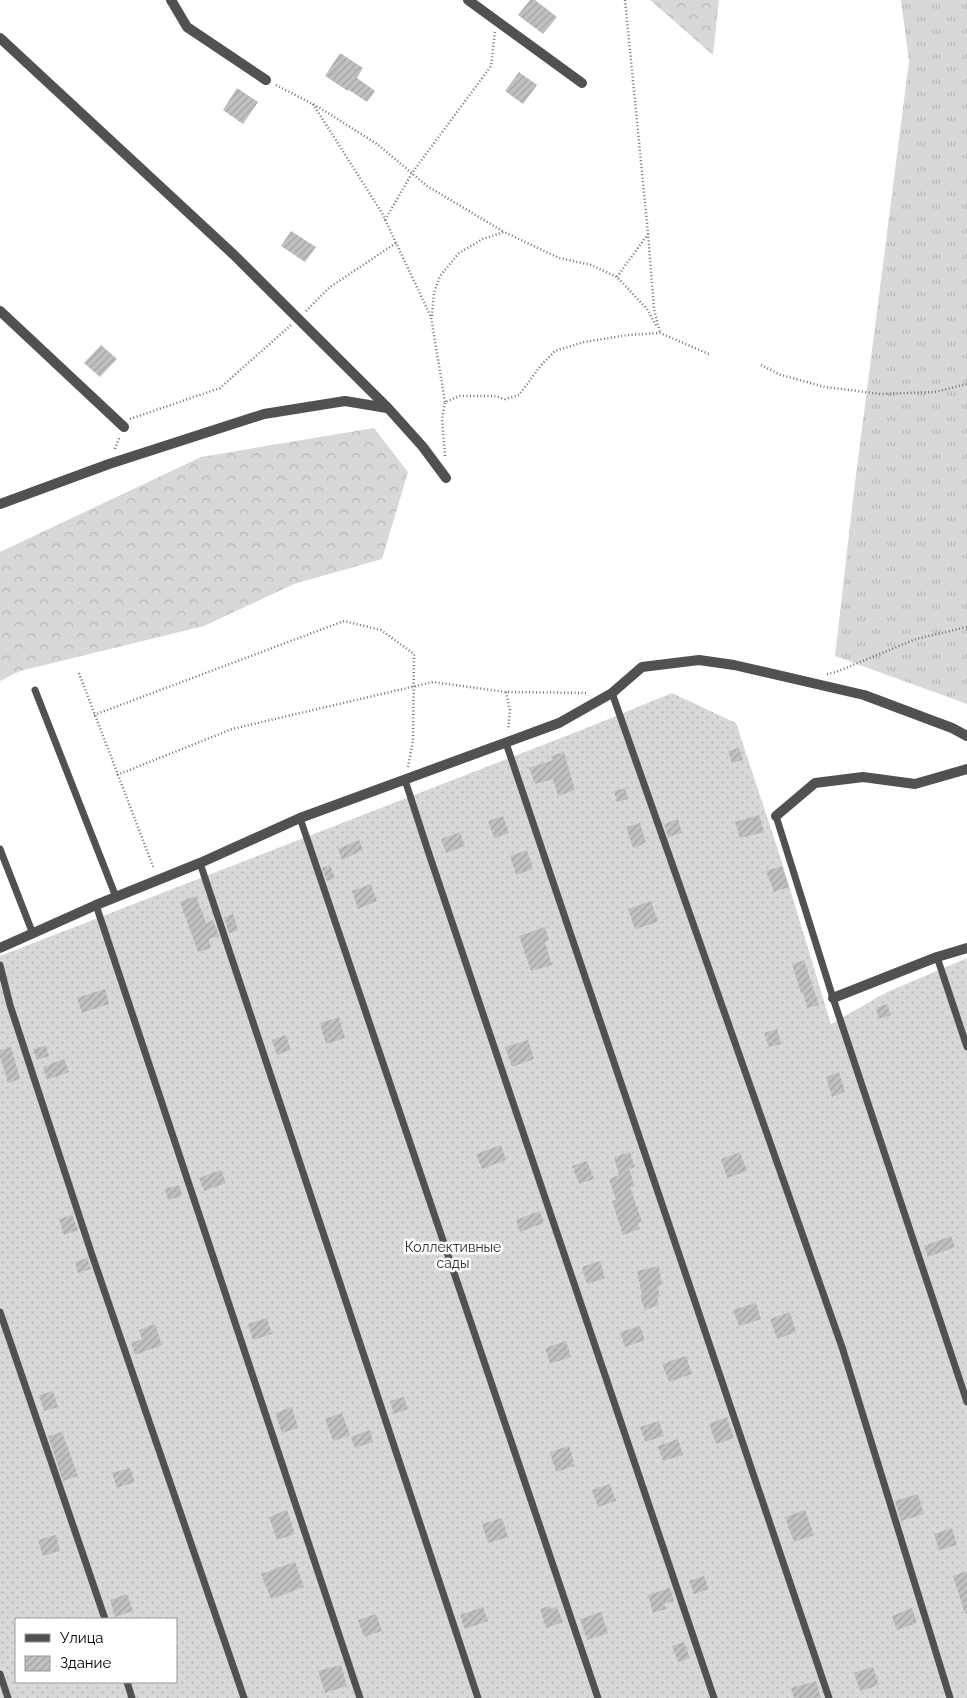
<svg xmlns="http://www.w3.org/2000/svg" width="967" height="1698" viewBox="0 0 967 1698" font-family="Raleway,sans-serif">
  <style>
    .grass { fill: url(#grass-tufts) }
    .forest { fill: url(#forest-crowns) }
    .garden { fill: url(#garden-dots); fill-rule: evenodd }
    .building { fill: url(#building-hatch) }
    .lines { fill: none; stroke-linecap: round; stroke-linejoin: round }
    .path { stroke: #737373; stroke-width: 2.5; stroke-dasharray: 1 2.5; stroke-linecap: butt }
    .service { stroke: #515151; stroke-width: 7 }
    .minor { stroke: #515151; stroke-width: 10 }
    .labels { text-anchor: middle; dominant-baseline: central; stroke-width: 5; stroke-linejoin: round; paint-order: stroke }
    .park-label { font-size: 14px; fill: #2f2f2f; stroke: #fff }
  </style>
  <defs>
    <pattern id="grass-tufts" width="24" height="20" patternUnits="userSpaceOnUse" patternTransform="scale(1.25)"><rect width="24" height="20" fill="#d8d8d8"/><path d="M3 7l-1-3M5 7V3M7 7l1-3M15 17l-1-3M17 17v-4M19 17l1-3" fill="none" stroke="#b8b8b8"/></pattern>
    <pattern id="forest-crowns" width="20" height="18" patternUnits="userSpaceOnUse" patternTransform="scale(1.25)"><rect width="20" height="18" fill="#d8d8d8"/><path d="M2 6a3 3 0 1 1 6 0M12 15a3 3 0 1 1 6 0" fill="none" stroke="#b8b8b8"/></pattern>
    <pattern id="garden-dots" width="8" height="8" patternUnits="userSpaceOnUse" patternTransform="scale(1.25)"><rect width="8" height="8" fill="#d8d8d8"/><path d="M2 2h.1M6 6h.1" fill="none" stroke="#b8b8b8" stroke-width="1.8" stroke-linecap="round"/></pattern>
    <pattern id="building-hatch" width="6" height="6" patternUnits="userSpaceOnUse" patternTransform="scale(1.25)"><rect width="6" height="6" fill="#c0c0c0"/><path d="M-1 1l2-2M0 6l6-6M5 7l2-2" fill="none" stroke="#a3a3a3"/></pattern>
  </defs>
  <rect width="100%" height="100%" fill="#fff"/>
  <path class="grass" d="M901,0h66v704l-132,-48 19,-165 55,-430z"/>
  <g class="forest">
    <path d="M650,0h69l-6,55z"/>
    <path d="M374,428l34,44 -26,87 -88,25 -90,42 -184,45 -20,10v-129l201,-95z"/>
  </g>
  <path class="garden" d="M672,693l64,30 44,133 51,168 54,-31 82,-35v740h-967v-742l584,-227zM16,1619h160v63h-160z"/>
  <g class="building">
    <path d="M530,0h5l22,17 -14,17 -25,-19z"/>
    <path d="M340,53l23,15 -6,10 18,13 -8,11 -18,-12 -1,1 -23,-15z"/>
    <path d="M519,72l18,13 -14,19 -18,-13z"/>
    <path d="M237,88l21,14 -15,22 -20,-14z"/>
    <path d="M291,231l25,16 -11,15 -24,-16z"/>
    <path d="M101,345l16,14 -17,18 -16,-14z"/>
    <path d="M739,748l4,12 -11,3 -4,-12z"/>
    <path d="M564,752l11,38 -17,6 -5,-17 -18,5 -6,-16 24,-8 -2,-4z"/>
    <path d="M625,788l3,11 -11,3 -3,-11z"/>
    <path d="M759,815l5,17 -24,6 -5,-16z"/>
    <path d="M503,816l6,17 -15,5 -6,-17z"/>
    <path d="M678,819l4,14 -14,4 -4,-13z"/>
    <path d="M640,823l6,20 -13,5 -7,-21z"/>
    <path d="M460,832l5,14 -19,7 -5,-14z"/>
    <path d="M359,840l4,10 -21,10 -4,-11z"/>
    <path d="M527,850l6,19 -17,6 -6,-19z"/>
    <path d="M330,865l5,13 -8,3 -5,-13z"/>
    <path d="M782,866l7,21 -15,5 -8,-21z"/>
    <path d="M371,884l6,17 -19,8 -6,-18z"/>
    <path d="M196,896l10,27 7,-3 6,16 -10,3 2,9 -13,4 -18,-50z"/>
    <path d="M651,901l7,21 -23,7 -7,-20z"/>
    <path d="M233,914l5,16 -9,3 -5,-16z"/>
    <path d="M545,927l4,13 -4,2 7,23 -21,6 -12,-35z"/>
    <path d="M804,960l15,45 -12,3 -4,-16 -2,1 -9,-29z"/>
    <path d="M105,989l4,15 -27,9 -5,-15z"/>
    <path d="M887,1004l4,11 -12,4 -3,-11z"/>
    <path d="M339,1017l6,21 -19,6 -6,-21z"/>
    <path d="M777,1029l4,15 -12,3 -5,-14z"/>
    <path d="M286,1035l5,15 -14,5 -5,-15z"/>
    <path d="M528,1040l6,19 -22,8 -7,-20z"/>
    <path d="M46,1046l3,10 -12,4 -4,-11z"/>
    <path d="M11,1047l9,32 -12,4 -8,-26v-7z"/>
    <path d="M64,1059l5,13 -22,8 -4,-13z"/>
    <path d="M839,1072l6,20 -13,5 -6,-20z"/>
    <path d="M501,1145l5,15 -24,9 -6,-15z"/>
    <path d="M630,1152l5,15 -6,2 6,17 -5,1 12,35 -4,1 2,6 -17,6 -11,-34 4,-1 -7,-21 10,-4 -5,-18z"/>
    <path d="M740,1152l7,19 -20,7 -6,-19z"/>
    <path d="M587,1161l7,18 -15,5 -7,-18z"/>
    <path d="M221,1170l5,13 -22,8 -5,-13z"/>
    <path d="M179,1185l3,11 -14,4 -3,-11z"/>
    <path d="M540,1211l4,12 -24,9 -4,-12z"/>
    <path d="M72,1215l6,15 -14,5 -5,-16z"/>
    <path d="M951,1236l4,11 -27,10 -4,-11z"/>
    <path d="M87,1258l4,11 -13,4 -3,-11z"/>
    <path d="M600,1261l5,17 -18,6 -5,-17z"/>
    <path d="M659,1266l3,19 -5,1 3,10 -3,1 2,8 -14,5 -5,-15h2l-5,-24z"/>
    <path d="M756,1303l5,16 -22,7 -6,-16z"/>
    <path d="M790,1312l6,20 -19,7 -7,-20z"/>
    <path d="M267,1318l5,16 -19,6 -5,-16z"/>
    <path d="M155,1324l7,21 -27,10 -4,-12 11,-4 -3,-9z"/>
    <path d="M640,1326l5,14 -20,7 -5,-15z"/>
    <path d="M566,1341l5,16 -21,7 -5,-16z"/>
    <path d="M686,1356l6,18 -23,8 -7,-18z"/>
    <path d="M53,1391l5,16 -14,4 -5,-16z"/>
    <path d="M404,1397l4,12 -14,5 -4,-13z"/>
    <path d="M292,1407l6,21 -16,5 -7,-20z"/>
    <path d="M342,1413l8,22 -17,6 -8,-22z"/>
    <path d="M727,1417l7,21 -18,6 -7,-20z"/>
    <path d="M659,1421l5,15 -19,6 -5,-15z"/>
    <path d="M370,1430l3,12 -18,6 -4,-11z"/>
    <path d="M62,1432l16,44 -15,5 -15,-45z"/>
    <path d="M678,1439l5,16 -20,6 -5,-15z"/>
    <path d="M569,1446l6,20 -19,6 -6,-20z"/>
    <path d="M130,1468l5,14 -18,6 -5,-15z"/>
    <path d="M610,1484l6,17 -18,6 -6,-17z"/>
    <path d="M918,1494l6,20 -23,7 -6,-20z"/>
    <path d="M287,1510l8,24 -18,6 -8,-23z"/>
    <path d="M805,1510l9,25 -20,7 -9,-25z"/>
    <path d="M502,1518l6,19 -20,6 -6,-19z"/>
    <path d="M952,1528l5,17 -18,5 -5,-16z"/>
    <path d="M56,1535l4,16 -17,5 -5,-16z"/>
    <path d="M295,1562l9,25 -33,12 -10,-25z"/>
    <path d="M967,1571v42l-2,1 -12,-38z"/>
    <path d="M704,1576l5,13 -15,5 -5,-13z"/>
    <path d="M670,1588l4,13 -10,3 2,5 -13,4 -5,-18z"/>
    <path d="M127,1594l6,17 -18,6 -5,-17z"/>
    <path d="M549,1606l2,3 6,-2 6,15 -17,6 -6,-19z"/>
    <path d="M483,1607l5,14 -23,8 -5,-14z"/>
    <path d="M912,1608l5,15 -20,7 -5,-14z"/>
    <path d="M601,1612l7,21 -21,7 -7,-21z"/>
    <path d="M376,1614l6,17 -18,6 -6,-17z"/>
    <path d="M684,1642l6,16 -12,4 -6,-16z"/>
    <path d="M341,1665l6,21 -22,7 -7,-22z"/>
    <path d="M873,1667l6,18 -19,6 -6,-18z"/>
    <path d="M816,1681l5,17h-27l-3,-10z"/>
  </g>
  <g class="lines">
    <g class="path">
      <path d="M625,0l23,233 6,76 6,24"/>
      <path d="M276,85l44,23 57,36 50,42 77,46"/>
      <path d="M313,104l69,109 49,104 14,85"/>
      <path d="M385,220l27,-47 79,-107 4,-34"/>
      <path d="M617,277l31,-43"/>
      <path d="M306,311l24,-24 66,-44"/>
      <path d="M432,316l2,-23 6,-17 19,-23 24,-14 21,-7 55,26 32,7 26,12 30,32 10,18"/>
      <path d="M761,365l20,10 44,12 56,7 54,-2 32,-8"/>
      <path d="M130,419l90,-31 71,-63"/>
      <path d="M115,449l5,-13"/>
      <path d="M445,456l-3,-37 3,-17 15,-6h34l11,3 14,-4 23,-31 13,-13 29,-9 44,-7 32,-2 49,21"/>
      <path d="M79,673l75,196"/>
      <path d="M827,674l9,-2 80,-33 51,-12"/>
      <path d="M506,692l4,18 -2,20"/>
      <path d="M94,715l250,-94 37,9 33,24 -1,86 -5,27"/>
      <path d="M117,775l115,-46 201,-47 73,10 82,1"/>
    </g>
    <g class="service">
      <path d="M35,690l81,207"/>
      <path d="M612,693l230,654 108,351"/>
      <path d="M506,743l323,955"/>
      <path d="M405,780l23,71 286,847"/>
      <path d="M776,816l57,182 134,404"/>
      <path d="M300,818l298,880"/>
      <path d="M0,849l33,85"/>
      <path d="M200,863l278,835"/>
      <path d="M96,905l264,793"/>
      <path d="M937,957l30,90"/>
      <path d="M0,965l10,40 82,250 152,443"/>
      <path d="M0,1312l105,307"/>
      <path d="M0,1674l8,24"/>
      <path d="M127,1682l5,16"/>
    </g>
    <g class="minor">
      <path d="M171,0l16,27 79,53"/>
      <path d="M468,0l114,83"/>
      <path d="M0,38l234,217 154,153 35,39 23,31"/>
      <path d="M0,311l124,116"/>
      <path d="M0,504l109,-40 155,-50 81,-13 42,7"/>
      <path d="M776,816l39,-33 48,-6 52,7 52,-15"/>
      <path d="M0,948l96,-43 104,-42 100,-45 259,-95 53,-30 30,-26 57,-7 35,5 130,30 88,33 15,8"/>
      <path d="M833,998l104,-41 30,-9"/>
    </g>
  </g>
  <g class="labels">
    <g class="park-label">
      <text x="453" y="1247">Коллективные<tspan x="453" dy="16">сады</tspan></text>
    </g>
  </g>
  <rect x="15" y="1618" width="162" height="65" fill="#ffffff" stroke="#999999"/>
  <rect x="25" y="1634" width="25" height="8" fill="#515151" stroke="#999999"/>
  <text x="60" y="1643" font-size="15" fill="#000000">Улица</text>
  <rect x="25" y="1656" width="25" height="15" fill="url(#building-hatch)" stroke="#999999"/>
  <text x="60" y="1668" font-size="15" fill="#000000">Здание</text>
</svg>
